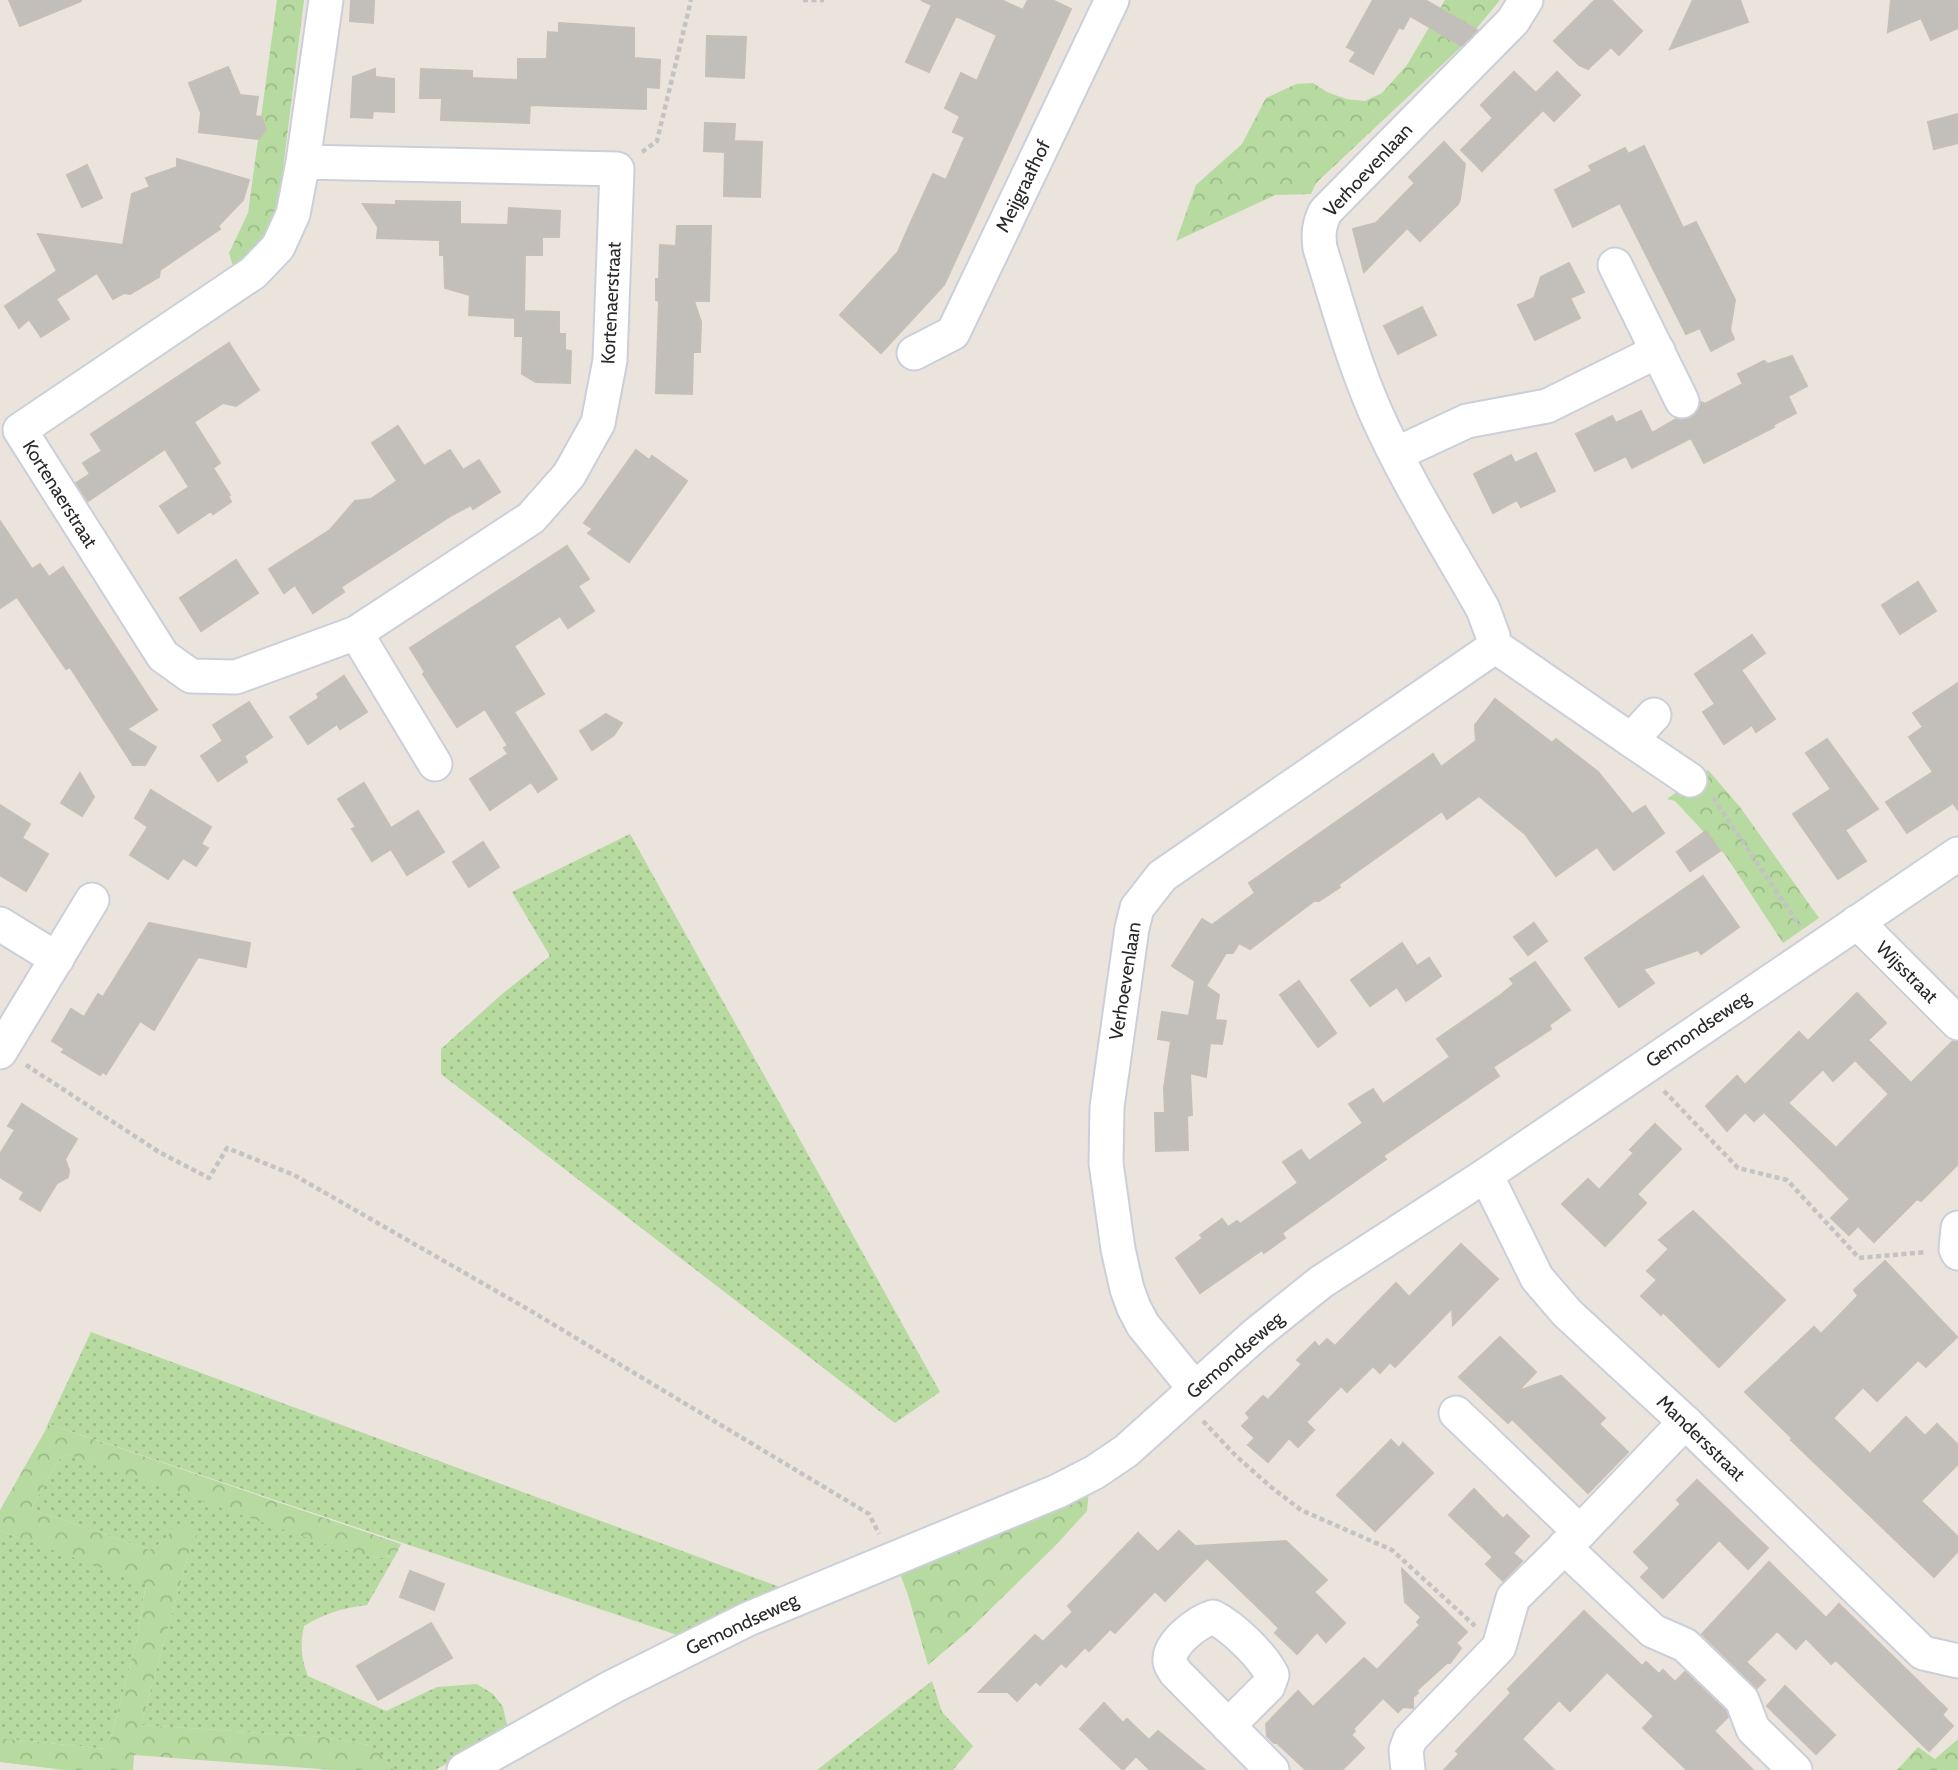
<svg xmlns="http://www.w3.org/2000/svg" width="1958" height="1770" viewBox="0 0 1958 1770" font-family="Cabin,sans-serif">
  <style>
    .grass { fill: url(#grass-dots) }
    .forest { fill: url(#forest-crowns) }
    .building { fill: #c2beb9; stroke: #c5bfb7; stroke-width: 2; fill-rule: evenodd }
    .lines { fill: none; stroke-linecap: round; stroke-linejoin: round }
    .street-casing { stroke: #cbcfd9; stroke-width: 37 }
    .path { stroke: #c3c3c3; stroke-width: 4.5; stroke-dasharray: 5 3.5; stroke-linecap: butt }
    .street { stroke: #fff; stroke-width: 33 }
    .labels { text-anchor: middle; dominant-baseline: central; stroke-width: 6; stroke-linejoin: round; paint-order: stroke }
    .street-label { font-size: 19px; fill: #292929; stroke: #fff }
  </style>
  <defs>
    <pattern id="grass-dots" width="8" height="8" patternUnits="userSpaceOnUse" patternTransform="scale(1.75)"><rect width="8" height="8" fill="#b6da9f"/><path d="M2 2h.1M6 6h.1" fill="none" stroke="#9cbb89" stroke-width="1.8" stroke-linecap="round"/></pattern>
    <pattern id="forest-crowns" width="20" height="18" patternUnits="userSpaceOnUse" patternTransform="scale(1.75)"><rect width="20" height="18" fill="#b6da9f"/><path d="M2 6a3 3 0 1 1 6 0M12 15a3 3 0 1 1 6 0" fill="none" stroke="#9cbb89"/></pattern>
  </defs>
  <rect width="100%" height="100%" fill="#eae4dd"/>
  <g class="grass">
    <path d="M630,834l310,558 -45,31 -454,-349v-25l61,-55 48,-38 -38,-64z"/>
    <path d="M91,1332l691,256 -105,47 -628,-211 -4,6z"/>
    <path d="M67,1454l308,104 20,-2 -28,49c-24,3 -42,8 -63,21 -4,19 -3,32 4,50l78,35 51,-24 40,-3 16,10 10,13 5,23 -73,40h-41l-10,-13 -15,-12 -45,-8 -183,-12 50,-179 -23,-8 -18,12 -119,-41 27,-48z"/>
    <path d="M0,1531l146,52 -9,56 -27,102 -4,8 -106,-11z"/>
    <path d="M932,1681l10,31 31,34 -20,24h-136z"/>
  </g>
  <g class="forest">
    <path d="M277,0h27l-28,225 -5,16 -38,25 -4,-13 19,-40z"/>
    <path d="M1445,0h55l-38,46 -146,137 -5,11 -36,1 -99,46 20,-56 46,-41 24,-46 30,-14 17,-1 14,9 19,7 19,2 17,-8 25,-28z"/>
    <path d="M1708,770l32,37 79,111 -36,25 -57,-87 -51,-55 -8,-2z"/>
    <path d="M49,1424l352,120 -6,12 -20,2 -39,-10 -269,-94 -9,7 -27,48 119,41 18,-12 2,-9 14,-6 8,6 5,7 -6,10 -50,179 183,12 45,8 15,12 10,13h-61l-199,-15 -1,15h-68l-65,-8v-24l106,11 4,-8 27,-102 9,-55 -146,-53v-21z"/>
    <path d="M1089,1488l-2,23 -32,35 -87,85 -40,34 -20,-70 -11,-29z"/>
    <path d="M1958,1739v31h-61l21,-23 17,12z"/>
  </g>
  <g class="building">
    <path d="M9,0h72v1l-61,25z"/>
    <path d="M351,0h23l-1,23 -23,-2z"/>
    <path d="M921,0h80l22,10 5,-10h24l19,9 -127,276 -63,68 -41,-38 58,-63 12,-28h5l-4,-2 22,-48 13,6 19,-43 -12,-5 7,-16 -15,-8 16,-35 16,8 20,-46 -41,-19 -27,56 -23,-10 26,-57z"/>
    <path d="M1373,0h52l52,30 -15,16 -52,-30 -7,13 -4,-2 -26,47 -23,-13 6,-9 -9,-5z"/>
    <path d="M1595,0h16l31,31 -23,24 -8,-8 -23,22 -9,-4 -25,-24z"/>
    <path d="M1693,0h47l8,22 -78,27z"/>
    <path d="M1891,0h67v28l-27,12 -10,-22 -33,14z"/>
    <path d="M559,23l75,5v30l26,2 -1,28 -13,-1v22l-116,-4 -1,18 -88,-3 1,-22h-22l1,-29 51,2v7l46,2v-21h29l1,-27 11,1z"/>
    <path d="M707,36l39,1 -2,41 -38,-2z"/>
    <path d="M228,67l12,28 18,2 -3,19 6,1 5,12 -7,10 -60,-7 2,-19 -12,-30z"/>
    <path d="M375,69v8l19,2v33l-21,-1 -1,7 -21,-1 2,-40z"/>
    <path d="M1514,72l22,21 21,-21 23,23 -26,26 -11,-11 -61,61 -21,-21 32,-32 -12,-13z"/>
    <path d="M1958,114v29l-24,6 -6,-27z"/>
    <path d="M705,123l30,1 -1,17 28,1 -2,55 -36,-1 1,-44 -21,-1z"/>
    <path d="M1444,142l21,22 -5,35 -2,5 -38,37 -13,-13 -43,44 -11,-43 23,-6 39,-40 -6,-6z"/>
    <path d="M1644,146l39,82 13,-6 39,78 -5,30 4,9 -23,12 -11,-23 -14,6 -66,-131 -47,24 -18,-37 37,-19 -3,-5 36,-18 3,6z"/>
    <path d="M177,159l72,21 -6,20 -25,26 2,3 -60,41 -1,7 -29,17 -6,-1 -11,6 -16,-26 -41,26 13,20 -28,18 -12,-18 -10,9 -14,-22 52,-35 -19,-37 85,11 9,-51 18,-7 -4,-9 31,-11z"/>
    <path d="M87,165l15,33 -20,9 -15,-32z"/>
    <path d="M396,201l64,1v22l48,1 1,-17 51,3 -1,26h-17v18h-17l-1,56 35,1v22h6v16l6,1 -1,32 -34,-1 -14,-8 1,-38h-8v-18l-46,-3 1,-20 -25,-7 -1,-33h-4v-15l-63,-2 1,-11 -15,-23 33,1z"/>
    <path d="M677,226h34l-2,75h-15l7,21 -1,30h-7l-1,42 -36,-1 3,-92 -3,-1v-21h3l1,-34 16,1z"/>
    <path d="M1569,263l15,29 -14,6 10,20 -45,22 -17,-35 16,-7 7,-21z"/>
    <path d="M1422,307l14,28 -38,19 -14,-28z"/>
    <path d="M229,343l30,47 -23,16 -13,-3 -29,19 26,41 -7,5 17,27 -2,1 3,6 -18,12 -2,-3 -33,22 -18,-27 29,-19 -24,-38 -77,52 -12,-18 14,-9 -7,-11 19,-12 -11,-17z"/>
    <path d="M1792,356l15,30 -19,10 8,17 -23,12 1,2 -70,36 -13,-25 -59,30 -6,-12 -31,15 -19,-37 36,-18 4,7 25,-12 11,22 24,-14 15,-1 7,-7 3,-9 4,2 38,-20 -5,-10 26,-13 4,3z"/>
    <path d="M398,426l26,40 26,-16 13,20 16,-10 21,32 -27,17 -2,-4 -19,10 -111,72 3,5 -31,21 -18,-28 -11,8 -15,-24 61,-39 25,-29 16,-2 26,-18 -25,-38z"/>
    <path d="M636,450l13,10 3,-4 35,25 -58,81 -41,-29 5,-4 -9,-6z"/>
    <path d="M1536,453l19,38 -34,16 -4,-7 -24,13 -19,-39 37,-19 4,8z"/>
    <path d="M0,521l32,48 8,-5 9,13 14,-10 94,143 -30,19 29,18 -11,18h-12l-63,-98 -4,2 -49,-72 -17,11z"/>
    <path d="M567,546l22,33 -11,7 16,25 -26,17 -8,-12 -46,30 30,48 -30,18 43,67 -19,13 -7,-10 -41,28 -20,-31 38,-25 -4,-6 4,-2 -23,-37 -28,18 -34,-53 2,-2 -15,-24z"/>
    <path d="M236,560l22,33 -57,38 -21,-33z"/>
    <path d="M1918,582l18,29 -36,23 -18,-29z"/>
    <path d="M1752,635l13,18 -24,17 34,49 -19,13 -4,-7 -28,19 -21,-32 12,-8 -20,-30z"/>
    <path d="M344,676l23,36 -27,17 -3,-5 -29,20 -18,-27 29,-19 -2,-4z"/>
    <path d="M1958,683v127l-5,-7 -46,30 -21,-31 47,-30 -24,-35 14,-10 -10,-14z"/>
    <path d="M1495,699l57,44 4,-4 42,33 34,42 13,-8 19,27 -50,37 -17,-23 -41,29 -31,-42 -46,-38 -32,23 -5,-8 -104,74 2,2 -21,14h-5l-64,48 -11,-6 -6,10h-7l-20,33 13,9 -4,25 11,1 -4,23 -12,-1 -4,34 -16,-4 2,42 -5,1 1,34 -32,1 -1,-38h10l-1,-25 7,-47 -13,-2 4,-27 27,4 6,-35 -23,-15 30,-47 10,6 43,-32 -6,-10 184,-129 8,13 35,-26 -1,-16z"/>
    <path d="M249,702l23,35 -28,19 3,6 -29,19 -17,-25 22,-15 -10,-16z"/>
    <path d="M606,714l16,9 -8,12 -22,15 -12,-19z"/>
    <path d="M1827,739l51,70 -33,21 21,31 -28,18 -45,-65 38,-25 -25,-36z"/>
    <path d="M80,773l14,24 -12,19 -21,-13z"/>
    <path d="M364,783l27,45 27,-17 26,41 -37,23 -16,-26 -19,12 -20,-32 4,-2 -18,-28z"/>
    <path d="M151,790l60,37 -10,17 7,4 -12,18 -13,-8 -15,21 -38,-24 18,-28 -13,-9z"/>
    <path d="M0,805l30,19 -8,14 26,16 -22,37 -26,-16z"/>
    <path d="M1706,831l14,20 -30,20 -13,-19z"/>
    <path d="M483,842l16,25 -30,20 -16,-25z"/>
    <path d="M1703,876l36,51 -38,27 -3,-4 -55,19 11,14 -35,24 -34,-49z"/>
    <path d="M149,923l101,20 -4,24 -48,-10 -44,73 -14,-9 -34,53 -3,-2 -3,3 -38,-23 3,-3 -13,-8 19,-32 13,8 14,-23 5,3z"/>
    <path d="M1534,923l13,18 -19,14 -14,-18z"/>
    <path d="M1402,943l15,23 12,-8 12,18 -35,25 -9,-14 -27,19 -19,-26z"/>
    <path d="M1535,962l35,48 -21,15 2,4 -58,38 6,9 -116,80 3,3 -104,74 3,5 -21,15 -2,-3 -62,43 -24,-35 27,-20 -3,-3 22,-16 6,8 9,-6 3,3 58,-41 -15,-21 18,-12 8,11 54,-38 -14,-19 24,-15 10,15 67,-47 -13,-18 65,-45 12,-10 -4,-5z"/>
    <path d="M1299,981l37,52 -18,14 -38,-52z"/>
    <path d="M1857,993l29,30 -18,17 43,43 42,-42 5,1v122l-37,37 -4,-2 -43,43 -16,-16 -9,9 -18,-17 19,-19 -86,-87 -10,9 -9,-9 -18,19 -21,-25 31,-30 8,9 54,-53 9,9zM1855,1060l34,34 -53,54 -48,-45 35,-34 10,12z"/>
    <path d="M22,1104l55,35 -12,20 4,11 -1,7 -11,6 -17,28 -20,-12 4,-7 -24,-15v-23l15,-24 -7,-4z"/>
    <path d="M1655,1124l26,25 -44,45 9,9 -41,43 -43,-42 26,-25 11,11 35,-37 -4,-3z"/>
    <path d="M1693,1211l92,89 -66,67 -56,-55 -2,3 -20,-19 16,-16 -10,-9 22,-22 -10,-9z"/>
    <path d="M1461,1244l37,35 -45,46 -1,-17 -57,59 -5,-5 -10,11 -7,-7 -26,26 -6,-6 -35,36 8,8 -16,17 -9,-9 -21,24 -20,-17 7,-7 -13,-12 8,-8 -4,-5 17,-17 5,4 34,-36 -5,-4 18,-18 4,5 8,-8 8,7 61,-63 13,14z"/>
    <path d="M1885,1261l72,76 -31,30 -8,-7 -41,41 -14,-14 -30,31 37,36 36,-37 19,19 12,-12 21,21v19l-37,37 37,36v14l-24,26 -143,-137 2,-1 -48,-47 69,-65 7,7 37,-38 -4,-6z"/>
    <path d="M1500,1337l36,35 -18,19 43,-15 44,42 -6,6 29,28 -40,41 -76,-74 -4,4 -49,-46z"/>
    <path d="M1391,1440l8,8 4,-5 30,30 -58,58 -38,-36z"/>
    <path d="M1697,1480l71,68 -20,21 -29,-29 -56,58 -22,-21 9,-9 -16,-16 47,-48 -4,-4z"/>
    <path d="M1474,1489l29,30 4,-4 22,21 -16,17 9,8 -19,20 -17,-17 7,-7 -44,-42z"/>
    <path d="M1179,1531l16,15 91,-5 41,39 -13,12 31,31 -19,19 -9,-10 -20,22 -22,-21 4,-5 -72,-70 -42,43 -10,-10 -40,42 -5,-4 -21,22 -4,-4 -19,20 -5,-4 -21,22 -4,-4 -19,20 -9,-9h-29l56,-57 8,7 30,-30 -5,-6 70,-73 20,19z"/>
    <path d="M1769,1562l57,56 13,-14 108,105 -5,6 11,11 -24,25 -93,-91 -5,4 -25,-26 -10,11 -19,-18 -31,31 19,18 -8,8 -55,-54z"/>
    <path d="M1402,1569l65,63 -11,11 5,5 -11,15h-3l-31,28 2,2 -5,4v11l-10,-1 -5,5 -15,-14 -30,31 2,2 -4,4 13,13 -22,22h-36l-29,-27h-3l-7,-7 -1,-12 32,-33 15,16 51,-49 13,12 43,-45 -3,-3 4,-5 -16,-15z"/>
    <path d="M410,1571l34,13 -10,26 -34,-13z"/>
    <path d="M1584,1611l58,55 4,-4 13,12 4,-4 12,12 10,-10 41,39 2,6 -14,14 39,39h-66l-44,-42 11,-12 -47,-44 -37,39 -11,-11 -37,39 32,31h-110l15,-16 -3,-3 55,-58 -3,-4z"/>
    <path d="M431,1623l21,35 -74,42 -21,-34z"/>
    <path d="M1785,1686l50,49 -19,19 -49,-48z"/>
    <path d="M1104,1703l19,20 4,-4 22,21 9,-9 47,39h-55l-14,-14 -13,14 -43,-41z"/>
  </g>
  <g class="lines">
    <defs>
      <g id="street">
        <path d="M303,162l314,7 -7,191 -12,63 -29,52 -38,43 -175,115 -120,44 -45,-1 -28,-20 -143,-226 233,-157 25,-26 15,-33 10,-52 23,-162"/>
        <path d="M1615,265l67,136"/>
        <path d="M914,353l39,-20 159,-333"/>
        <path d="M1396,454l71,-33 80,-15 111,-55"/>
        <path d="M356,633l79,131"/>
        <path d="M1493,648v-12l-10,-27c-37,-65 -78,-130 -108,-198 -23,-53 -38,-109 -55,-163 -2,-14 -1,-23 5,-36l188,-191 13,-21"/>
        <path d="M1493,648l9,3 129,89 23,-25"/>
        <path d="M1631,740l59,40"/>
        <path d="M1857,922l101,101"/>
        <path d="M0,924l57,35"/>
        <path d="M0,1052l92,-152"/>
        <path d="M1486,1175l51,103 30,35 118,109 238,231 35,8"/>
        <path d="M1958,1228l-2,21 2,4"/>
        <path d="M1195,1389l-52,-64 -9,-17 -7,-19 -9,-40 -12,-86 1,-56 25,-179 5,-20 25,-32 331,-228"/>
        <path d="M1456,1413l124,119"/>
        <path d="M1564,1547l89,84 32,14 57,55 11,29 42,41"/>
        <path d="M1228,1726l40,-40 4,-11c-10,-20 -39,-48 -59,-58 -15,5 -45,26 -43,45 1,4 4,8 6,11l96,97"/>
        <path d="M464,1770l148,-83 136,-68 310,-128 37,-19 31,-21 129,-116 66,-53 165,-107 472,-321"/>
        <path d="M1408,1770l-2,-20 4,-11 89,-92 14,-49 67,-66 105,-110"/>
      </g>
    </defs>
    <use href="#street" class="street-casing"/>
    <g class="path">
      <path d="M803,0h21"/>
      <path d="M642,152l15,-11 34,-141"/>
      <path d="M1713,798l87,128"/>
      <path d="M26,1065l133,87 50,26 18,-30 67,27 237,136 338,203 10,20"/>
      <path d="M1664,1091l74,77 49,12 72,78 67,-6"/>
      <path d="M1203,1421l33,35 35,31 30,23 91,40 83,76"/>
    </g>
    <use href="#street" class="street"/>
  </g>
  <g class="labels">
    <g class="street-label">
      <text transform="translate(1368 170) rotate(-47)">Verhoevenlaan</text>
      <text transform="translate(1023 186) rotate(-64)">Meijgraafhof</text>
      <text transform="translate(611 303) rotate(-87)">Kortenaerstraat</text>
      <text transform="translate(60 494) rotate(58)">Kortenaerstraat</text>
      <text transform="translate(1907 972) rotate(45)">Wijsstraat</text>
      <text transform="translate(1125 981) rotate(-81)">Verhoevenlaan</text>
      <text transform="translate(1698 1029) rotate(-34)">Gemondseweg</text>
      <text transform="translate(1235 1355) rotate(-41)">Gemondseweg</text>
      <text transform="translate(1701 1438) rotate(44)">Mandersstraat</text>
      <text transform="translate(742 1624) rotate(-25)">Gemondseweg</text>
    </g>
  </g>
</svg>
